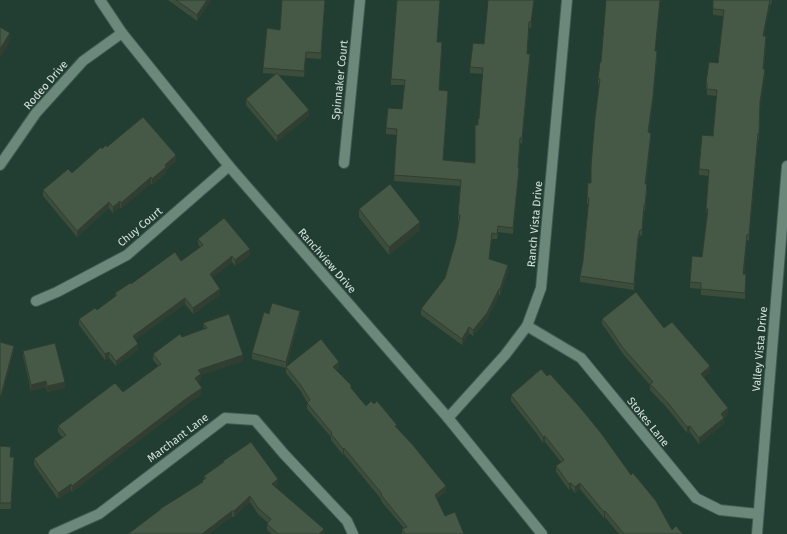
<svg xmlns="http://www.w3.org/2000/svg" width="787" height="534" viewBox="0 0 787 534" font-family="'Fira Sans',sans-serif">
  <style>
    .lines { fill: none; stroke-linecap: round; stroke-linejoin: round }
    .street-casing { stroke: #415950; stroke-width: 12 }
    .secondary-casing { stroke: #415950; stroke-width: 12 }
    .street { stroke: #6b887b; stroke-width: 10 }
    .secondary { stroke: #6b887b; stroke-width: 10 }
    .wall { fill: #3c4d3c }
    .shaded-wall { fill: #313e31 }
    .building { fill: #465946; stroke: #313e31 }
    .labels { text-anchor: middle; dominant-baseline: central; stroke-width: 3; stroke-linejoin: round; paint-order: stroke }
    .street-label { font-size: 11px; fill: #d3e2db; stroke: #223d32 }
  </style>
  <rect width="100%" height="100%" fill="#223d32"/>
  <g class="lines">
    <defs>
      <g id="street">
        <path d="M344,163l16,-163"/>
        <path d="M36,301l21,-9 70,-37 102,-89"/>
        <path d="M527,326l54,32 115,140 24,12 38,4"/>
        <path d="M448,418l57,-63 22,-29 14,-38 26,-288"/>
        <path d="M54,534l45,-20 126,-96 30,2 29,34 63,67 6,13"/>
        <path d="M757,534l30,-368"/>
      </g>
      <g id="secondary">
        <path d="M100,0l22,33 107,133 219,252 94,116"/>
        <path d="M0,165l36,-52 47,-52 39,-28"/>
      </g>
    </defs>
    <use href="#street" class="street-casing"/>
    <use href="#secondary" class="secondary-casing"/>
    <use href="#street" class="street"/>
    <use href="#secondary" class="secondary"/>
  </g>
  <g class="wall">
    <path d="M168,0h43l-14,21z"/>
    <path d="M282,0h43l-4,59 -15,-1 -2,19 -25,-2 30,41 -32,26 -31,-37v-6l29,-25 -12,-1v-5l17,-38z"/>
    <path d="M534,0l-3,28h-2l-2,26 3,6 -8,84 -2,-1 -2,26 1,6 -6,59 -15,-2 -1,7h-5l-3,20 19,12 -8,24h-1l-12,24 -14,17 -4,-3 -7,12 -41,-30v-6l24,-31 11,-38 3,-19h-1v-6l2,-29 -66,-5 3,-46 -11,-1v-6l16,-19 2,-24h-13v-6l47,-37 4,6 -3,42 9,7 -5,63 32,3 8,-89 -13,-1v-6l14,-23z"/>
    <path d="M713,0h59l-1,5h-1l-6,31 2,6 -2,27 1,6 -5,33 -1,32 -1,-1 -9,102 -2,-1 -3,34 2,6 -1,19 -44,-4v-6l-11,-1v-6l12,-25 5,-42 -1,-6 3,-33 -10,-1v-6l14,-33 4,-40 -10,-1v-6h-1v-6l12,-20 5,-47 -10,-1z"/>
    <path d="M656,51l1,6 -4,45 -4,30 2,6 -5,46 1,6 -2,21h-1l-2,25 -2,-1 -2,9 -4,46 -54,-8v-6l3,-15 5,-57h-1v-6l4,-15v-17l8,-81h-1v-6l3,-17z"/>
    <path d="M107,147l69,14 -10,9v3l-14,12 -1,-2 -30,26 -1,-2 -7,6 -4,-5 -32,29 -34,-41v-6l29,-17 30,-24z"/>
    <path d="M359,209l61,21 -31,25 -30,-38z"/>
    <path d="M198,239l52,16 -15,11 -3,-4 -20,16 8,17 -27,19 -8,-10 -50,36 3,10 -22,16 -7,-8 -4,2 -26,-35v-6l18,-9 18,-13v-4l16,-9 50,-23 19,-14 -2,-3z"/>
    <path d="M269,314l31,3 -14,51 -34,-9v-6z"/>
    <path d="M602,319l62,9 46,44 -6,5 24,37 -4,4v6l-25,20 -9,-12 -3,1 -19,-24 -18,-19v-5l-27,-31 -13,-19 -8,-11z"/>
    <path d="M203,323l40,38 -42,14v5l-3,2 4,12 -15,10 -115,88 -1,-2 -13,9 -24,-34v-6l29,-21 -5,-6v-6l27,-20 38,-14 35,-26 -5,-6v-6l29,-17 22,-8z"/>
    <path d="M23,351l42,37 -18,4 -1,-5 -15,4 -8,-35z"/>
    <path d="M286,367l53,1 -3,2 30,36 31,22 15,17 34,47 -9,7 8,17 19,18h-62v-5l2,-1 -23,-27v-2l-37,-45 -1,1 -12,-15v-3l-24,-28v-7l-7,-12 -14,-17z"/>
    <path d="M547,376l84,99 41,55 11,4h-64l-14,-17 -1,1 -24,-29 -5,4 -4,-5 -2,2 -13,-18v-6l5,-4 -16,-20 -2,1 -6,-9 -26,-33v-6z"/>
    <path d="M0,446l11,11 3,6 -3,46h-11z"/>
    <path d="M223,461l55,24 -3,2 49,47h-52l-5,-4v-6l1,-1 -10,-9 -8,-12 -16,15 -74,-7v-1l42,-26v-2l2,-1v-4l19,-14z"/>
  </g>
  <g class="shaded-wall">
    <path d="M207,0h4l-14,21v-6z"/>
    <path d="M534,0l-3,28v-6z"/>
    <path d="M660,0h1l-6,56v-5z"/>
    <path d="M770,0v5l-7,36v-5z"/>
    <path d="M10,33v9l-10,16v-9z"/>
    <path d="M766,36v6l-3,33v-6z"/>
    <path d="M657,51l-4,51 -5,36v-6z"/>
    <path d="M306,52v6l-2,19v-6z"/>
    <path d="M530,54v6l-8,84v-6z"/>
    <path d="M765,69v6l-5,33 -1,32 1,-38z"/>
    <path d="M448,91v6l-5,69v-6z"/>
    <path d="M309,110v6l-32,26v-6z"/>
    <path d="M651,133v5l-6,52v-6z"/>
    <path d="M758,133v6l-9,102v-6z"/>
    <path d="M176,155v6l-10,9v3l-14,12v-6l13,-14z"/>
    <path d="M519,169v6l-6,59v-6z"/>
    <path d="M151,177v6l-30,26v-6z"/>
    <path d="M120,201v6l-7,6v-6z"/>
    <path d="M109,202v6l-32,29v-6z"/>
    <path d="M644,205v6l-2,25v-6z"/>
    <path d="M420,222v8l-31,25v-8z"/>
    <path d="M640,230v5l-2,9 -4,46 4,-52z"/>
    <path d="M492,233v6l-3,26v-6z"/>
    <path d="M747,235v5l-4,40v-6z"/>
    <path d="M250,249v6l-15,11v-6z"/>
    <path d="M232,256v6l-22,18v-6z"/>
    <path d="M508,265v6l-8,24v-6z"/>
    <path d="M220,289v6l-27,19v-6z"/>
    <path d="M499,289v6l-12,24 -14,17v-6z"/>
    <path d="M185,298v6l-52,38v-6z"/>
    <path d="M300,311v6l-14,51v-6z"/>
    <path d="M469,327v6l-7,12v-6z"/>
    <path d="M138,344v6l-22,16v-5z"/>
    <path d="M14,346v6l-13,49v-6z"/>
    <path d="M109,352v6l-4,2v-6z"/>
    <path d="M243,355v6l-42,14v5l-6,4v-6l3,-8z"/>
    <path d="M339,362v6l-6,5v-6z"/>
    <path d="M710,366v6l-9,8v-6z"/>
    <path d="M46,381v6l-15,4v-6z"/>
    <path d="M65,382v6l-18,4v-6z"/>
    <path d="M202,388v6l-15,10 -115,88v-6l115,-88z"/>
    <path d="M728,408v6l-7,6v-6z"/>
    <path d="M724,418v6l-25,20v-6z"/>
    <path d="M690,426v6l-3,1v-6z"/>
    <path d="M545,436v6l-2,1v-6z"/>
    <path d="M344,448v6l-1,1v-6z"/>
    <path d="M14,457v6l-3,46v-6z"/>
    <path d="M278,479v6l-6,5v-6z"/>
    <path d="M571,483v5l-2,2v-6z"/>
    <path d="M580,483v6l-5,4v-6z"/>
    <path d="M71,484v6l-13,9v-6z"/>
    <path d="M446,486v6l-11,9v-6z"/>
    <path d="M250,496v6l-16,15v-6z"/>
    <path d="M232,511v6l-23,17h-7z"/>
    <path d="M605,511v6l-1,1v-6z"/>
    <path d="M324,529v5h-5z"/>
  </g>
  <g class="building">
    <path d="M176,0h31l-10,15z"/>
    <path d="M282,0h43l-4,53 -15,-1 -2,19 -41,-3 4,-40 13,2z"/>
    <path d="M397,0h43l-3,42h5l-3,48 9,1 -5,69 32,3v-38h3v-6h1l4,-51 -13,-1 3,-24 11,1 4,-44h46l-3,22h-2l-2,32h3l-8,84h-2l-2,30 1,1 -6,59 -15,-2 -1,8 -5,-1 -3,26 19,6 -8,24h-1l-12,24 -14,17 -4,-3 -7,12 -41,-30 24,-31 11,-38 4,-25h-2l3,-35 -67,-5 3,-46 -11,-1 2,-20 14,1 3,-29 -14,-1z"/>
    <path d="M606,0h54l-5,51h2l-4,45 -5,36 3,1 -6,51h2l-2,21h-1l-2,25h-2l-2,8 -4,46 -54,-8 3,-15 6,-63h-2l1,-15h3v-18v1l4,-48 5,-39h-2l2,-17h1z"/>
    <path d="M713,0h57l-7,36h3l-3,33h2l-5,33 -1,32 -1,-1 -9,102h-2l-4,39h3l-1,19 -44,-4v-6l-11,-1 2,-26 10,1 6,-48h-2l3,-39 -10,-1 3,-34 11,1 4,-46 -10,-1v-6h-1l3,-21 9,1 6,-53 -11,-1z"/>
    <path d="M0,27l10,6 -10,16z"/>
    <path d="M277,73l32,37 -32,26 -31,-37z"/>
    <path d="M143,117l33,38 -11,10 1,2 -14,12 -1,-2 -30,26 -1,-2 -7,6 -4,-5 -32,29 -34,-41 25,-21 4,4 29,-26 1,2 4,-4 1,2z"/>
    <path d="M390,184l30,38 -31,25 -30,-38z"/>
    <path d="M224,218l26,31 -15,11 -3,-4 -22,18 10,15 -27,19 -8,-10 -52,38 5,8 -22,17 -7,-9 -4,2 -26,-35 16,-11 2,2 20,-15 -2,-2 15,-10 1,1 44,-32 6,9 22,-16 -5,-6z"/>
    <path d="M636,292l28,36 8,-6 38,44 -9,8 27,34 -7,6 3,4 -25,20 -9,-12 -3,1 -19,-24 -18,-19 3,-2 -30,-34 -13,-19 -8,-10z"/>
    <path d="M272,303l28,8 -14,51 -34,-9 12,-41 5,2z"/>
    <path d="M229,314l14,41 -45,15 3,4 -6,4 7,10 -15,10 -115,88 -1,-2 -13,9 -24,-34 32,-24 -8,-9 57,-43 8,9 38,-28 -8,-10 27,-20 2,3 25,-9 -4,-5z"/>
    <path d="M0,339l1,1 -1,2 14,4 -13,49h-1z"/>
    <path d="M321,339l18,23 -6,5 18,18v3l15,18 5,-5 3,3 3,-3 20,24 -2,1 17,18 34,42 -11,9 10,21 10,-4 9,22h-59l-3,-5 5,-2 -26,-32 1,-1 -38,-46 -1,1 -12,-15 1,-1 -25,-30 3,-3 -10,-16 -14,-17z"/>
    <path d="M55,343l10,39 -18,4 -1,-5 -15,4 -8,-34z"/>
    <path d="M541,369l6,7 3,-2 28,31 23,28 30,42 2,-2 23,28 16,29 4,-4 7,8h-59l-19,-23 -1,1 -24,-29 -5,4 -4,-4 -2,1 -13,-18 8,-6 -19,-24 -2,1 -6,-9 -26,-33z"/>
    <path d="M251,442l27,37 -6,5 52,45 -5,5h-41l-11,-10 4,-5 -13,-11 -8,-12 -16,15h-2l-30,23h-74l33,-25h-1l43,-27 -1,-1 4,-3 -2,-2 20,-14 -1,-1z"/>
    <path d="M0,446l11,1 -1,10h4l-3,46h-11z"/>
  </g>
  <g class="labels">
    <g class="street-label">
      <text transform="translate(340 80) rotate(-84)">Spinnaker Court</text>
      <text transform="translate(46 85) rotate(-49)">Rodeo Drive</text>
      <text transform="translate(535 224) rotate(-85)">Ranch Vista Drive</text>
      <text transform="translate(140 227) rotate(-40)">Chuy Court</text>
      <text transform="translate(327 261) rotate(49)">Ranchview Drive</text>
      <text transform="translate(760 349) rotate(-85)">Valley Vista Drive</text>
      <text transform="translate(648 422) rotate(51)">Stokes Lane</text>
      <text transform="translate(178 438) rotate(-37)">Marchant Lane</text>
    </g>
  </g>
</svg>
